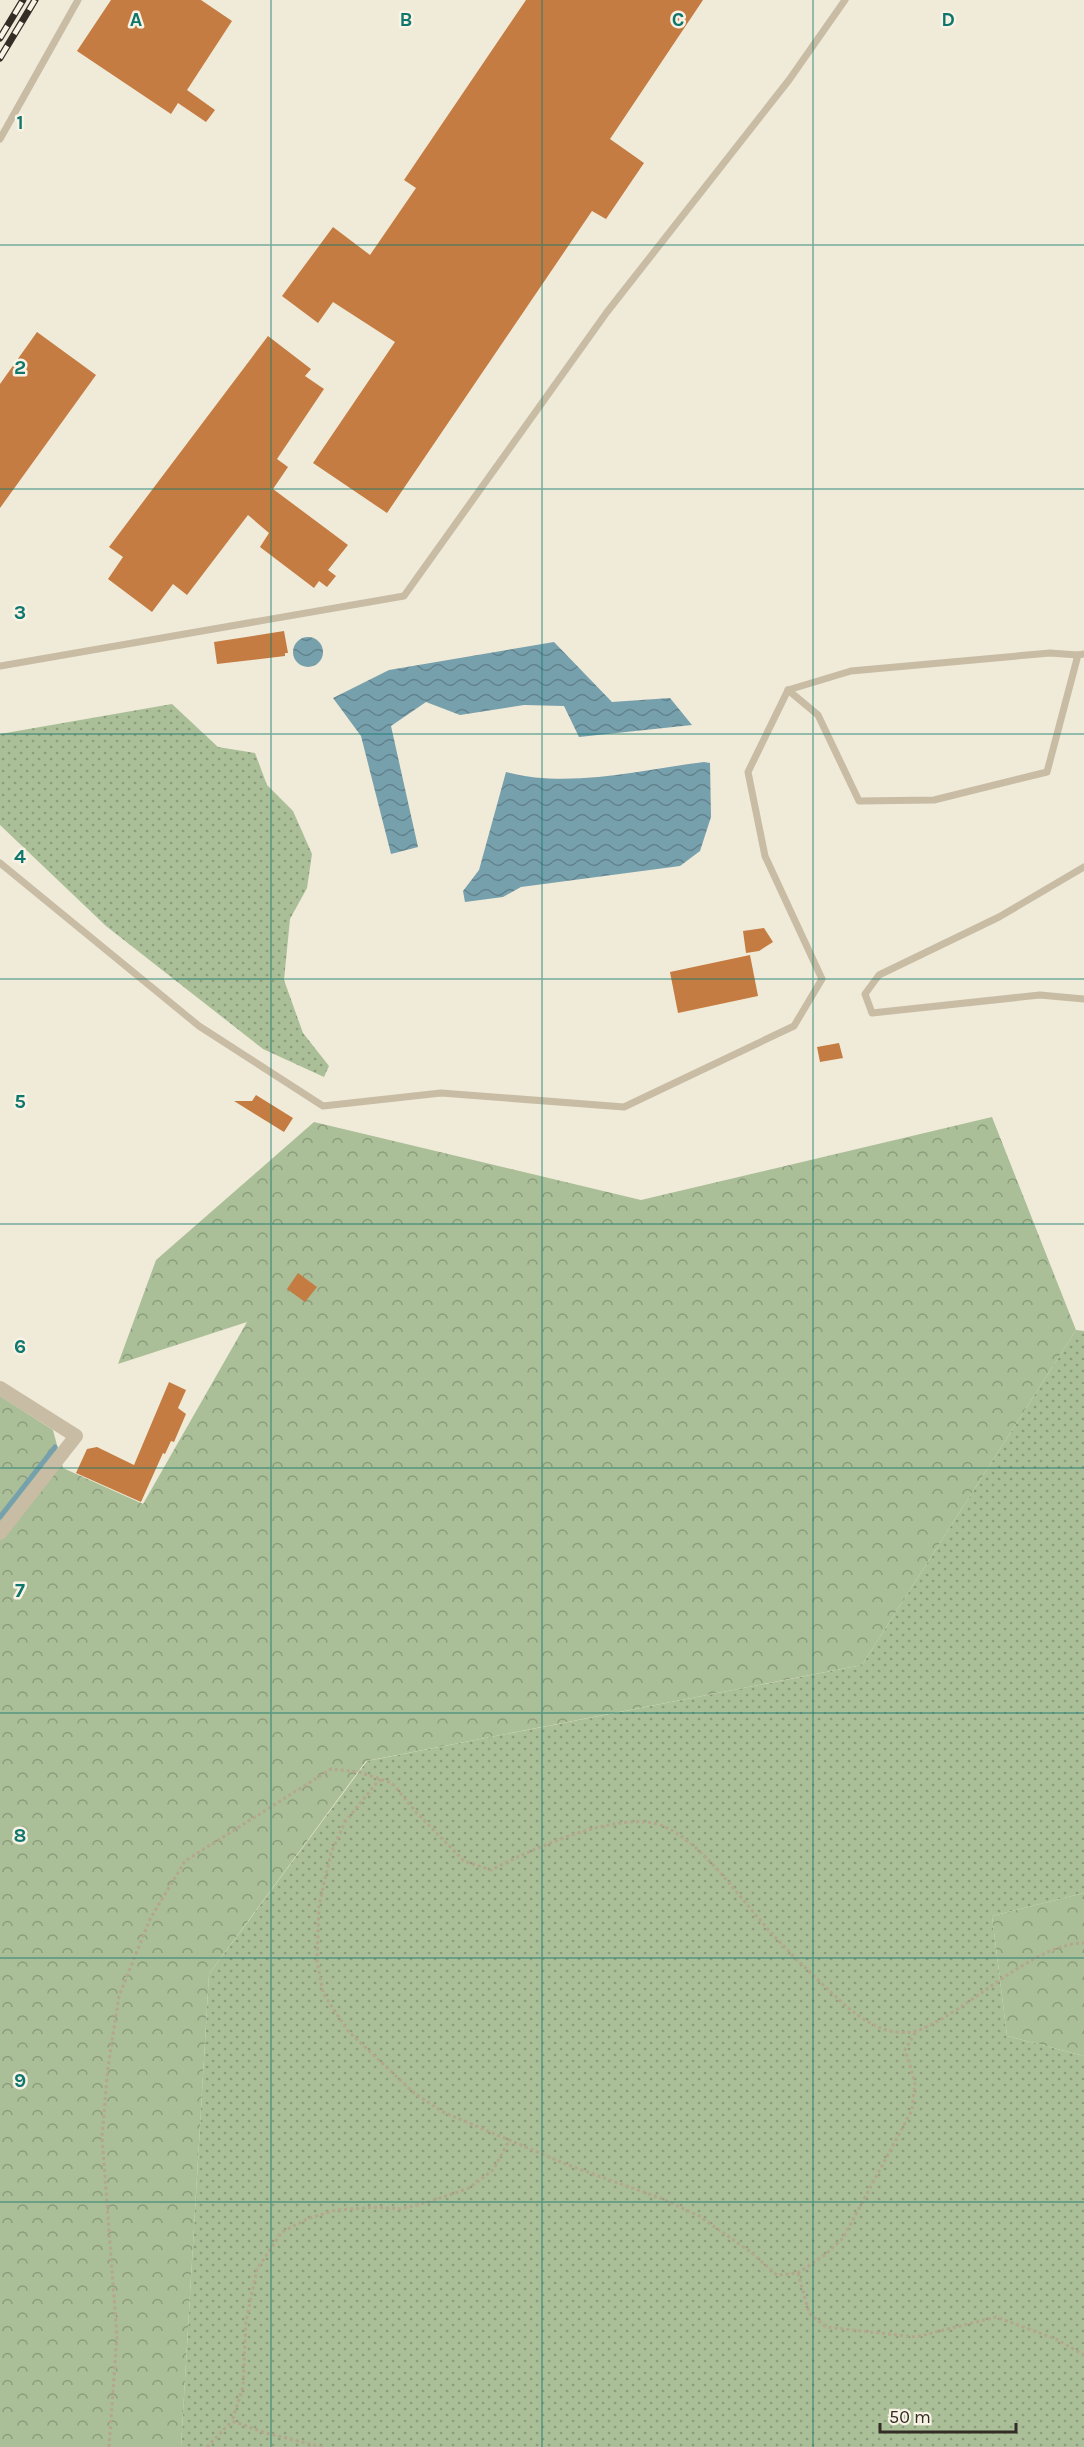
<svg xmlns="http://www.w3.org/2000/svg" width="1084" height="2447" viewBox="0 0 1084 2447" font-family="Karla,sans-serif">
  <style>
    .grass { fill: url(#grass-dots) }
    .forest { fill: url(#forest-crowns) }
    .water { fill: url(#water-waves) }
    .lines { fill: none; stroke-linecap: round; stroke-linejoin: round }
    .stream { stroke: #77a0ad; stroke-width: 5 }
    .building { fill: #c47c42 }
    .path { stroke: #b4a68f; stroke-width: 3; stroke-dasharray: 3 3; stroke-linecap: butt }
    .service { stroke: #c8bca4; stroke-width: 7 }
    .minor { stroke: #c8bca4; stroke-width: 14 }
    .rail-casing { stroke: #332d26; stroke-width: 7 }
    .rail { stroke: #f8f3e4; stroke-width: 4.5; stroke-dasharray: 14; stroke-linecap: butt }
    .grid { fill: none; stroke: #0f766e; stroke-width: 1.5; stroke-opacity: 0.55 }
    .grid-label { font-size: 20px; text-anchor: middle; font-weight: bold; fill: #0f766e; stroke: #f8f3e4; stroke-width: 5; stroke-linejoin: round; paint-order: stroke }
  </style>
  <defs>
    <pattern id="grass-dots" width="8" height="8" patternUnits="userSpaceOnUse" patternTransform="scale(1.5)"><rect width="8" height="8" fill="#aabf98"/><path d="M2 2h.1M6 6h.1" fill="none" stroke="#8b9c7c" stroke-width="1.8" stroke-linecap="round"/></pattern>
    <pattern id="forest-crowns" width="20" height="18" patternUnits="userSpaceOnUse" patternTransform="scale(1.5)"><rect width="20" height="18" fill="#aabf98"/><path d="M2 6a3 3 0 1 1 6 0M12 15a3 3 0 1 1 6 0" fill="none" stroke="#8b9c7c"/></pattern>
    <pattern id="water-waves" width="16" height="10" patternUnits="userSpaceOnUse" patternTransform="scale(1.5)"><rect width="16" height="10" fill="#77a0ad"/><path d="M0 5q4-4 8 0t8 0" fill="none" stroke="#62838d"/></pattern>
  </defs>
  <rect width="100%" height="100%" fill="#f0ead8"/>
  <g class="grass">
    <path d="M172,704l46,43 37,6 12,32 26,26 19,43 -5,34 -17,31 -6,61 19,53 26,33 -5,11 -61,-28 -157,-123 -106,-101v-91z"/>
    <path d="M1076,1330l8,1v562l-92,23 15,120 77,20v391h-903l28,-473 158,-213 495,-96z"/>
  </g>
  <g class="forest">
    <path d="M992,1117l84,213 -214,335 -496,96 -157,213 -28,473h-181v-1051l53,34 10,38 80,36 104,-182 -129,42 38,-104 158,-138 327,78z"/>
    <path d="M1084,1893v163l-77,-20 -15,-120z"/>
  </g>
  <g class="water">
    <circle cx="308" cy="652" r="15"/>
    <path d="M554,642l58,60 58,-4 22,27 -113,12 -15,-31 -40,-1 -64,10 -34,-13 -35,24 27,121 -27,7 -30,-118 -28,-38 56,-28z"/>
    <path d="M704,762l6,1 1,54 -11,34 -20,15 -159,21 -18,10 -38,5 -2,-11 16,-21 27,-98c63,17 134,-2 198,-10z"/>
  </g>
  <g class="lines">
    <path class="stream" d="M0,1517l55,-70"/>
  </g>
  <g class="building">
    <path d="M111,0h90l31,21 -45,69 28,20 -9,12 -28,-19 -7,11 -94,-63z"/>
    <path d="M526,0h177l-93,139 34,24 -38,56 -14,-8 -205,302 -74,-50 82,-121 -62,-40 -15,21 -36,-27 51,-69 37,28 46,-67 -12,-8z"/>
    <path d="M37,332l59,43 -96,133v-124z"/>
    <path d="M268,336l43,33 -6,7 19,13 -47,70 11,8 -15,22 75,56 -20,25 8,6 -9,11 -8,-6 -5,7 -54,-41 9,-14 -21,-18 -61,80 -14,-11 -21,28 -44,-33 15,-22 -14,-10z"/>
    <path d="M284,631l4,22h-3v3l-68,8 -3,-22z"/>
    <path d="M764,928l9,14 -14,9 -13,2 -3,-22z"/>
    <path d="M750,955l8,41 -80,17 -8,-41z"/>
    <path d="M839,1043l4,15 -23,4 -3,-15z"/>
    <path d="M256,1095l37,23 -9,14 -50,-31h18z"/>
    <path d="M298,1273l19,14 -12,15 -18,-13z"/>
    <path d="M169,1382l17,8 -8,18 8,6 -12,28 -3,-1 -6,13 -2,-1 -22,49 -65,-29 11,-24 10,-2 37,18z"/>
  </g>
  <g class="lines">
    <g class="path">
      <path d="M381,1781l-2,-1 -34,42 -14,31 -12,52 -2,56 6,32 25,38 66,62 29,19 125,53 95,34 36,17 49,34 29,25 21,-2 28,-19 17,-16 69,-128 3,-28 -10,-32 10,-17"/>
      <path d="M798,2273l11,40 17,14 90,10 80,-20 60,22 28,16"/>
      <path d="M109,2447l8,-111 -15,-199 6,-70 11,-71 31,-77 35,-58 146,-92 28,3 33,11 24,29 48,49 27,9c39,-20 130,-62 172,-44 35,14 73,66 97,94 17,20 35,38 54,56 22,21 43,44 72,54 7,2 24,4 31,1 52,-20 114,-87 167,-88"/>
      <path d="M207,2447l25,-26"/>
      <path d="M322,2447l-56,-14 -34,-12 11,-34 3,-66 11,-52 25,-37 25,-13 29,-9 41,-3 23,2 29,-7 40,-14 24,-18 17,-31"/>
    </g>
    <g class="service">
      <path d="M0,139l78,-139"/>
      <path d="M0,666l404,-70 203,-284 182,-232 56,-80"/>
      <path d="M788,690l63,-19 199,-18 28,2"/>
      <path d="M0,863l199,163 124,80 118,-13 183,14 170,-81 28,-47 -57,-123 -17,-84 40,-82 30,25 41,86 75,-1 113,-28 31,-117 6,-1"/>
      <path d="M1084,867l-85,50 -120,58 -14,19 7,19 168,-18 44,4"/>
    </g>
    <path class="minor" d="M0,1388l76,48 -76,97"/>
    <defs>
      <g id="rail">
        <path d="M0,38l23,-38"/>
        <path d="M0,58l35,-58"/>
      </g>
    </defs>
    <use href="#rail" class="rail-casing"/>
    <use href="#rail" class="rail"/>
  </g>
  <path class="grid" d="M271,0v2447M542,0v2447M813,0v2447M0,245h1084M0,489h1084M0,734h1084M0,979h1084M0,1224h1084M0,1468h1084M0,1713h1084M0,1958h1084M0,2202h1084"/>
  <g class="grid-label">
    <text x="136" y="26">A</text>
    <text x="406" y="26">B</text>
    <text x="678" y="26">C</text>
    <text x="948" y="26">D</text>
    <text x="20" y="129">1</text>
    <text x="20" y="374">2</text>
    <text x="20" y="619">3</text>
    <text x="20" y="863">4</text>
    <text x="20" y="1108">5</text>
    <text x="20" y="1353">6</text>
    <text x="20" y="1597">7</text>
    <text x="20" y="1842">8</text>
    <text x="20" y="2087">9</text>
  </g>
  <path d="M880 2423v9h136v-9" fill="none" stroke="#332d26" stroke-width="3"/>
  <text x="889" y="2423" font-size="18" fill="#332d26" stroke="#f8f3e4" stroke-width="4.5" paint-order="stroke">50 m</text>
</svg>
